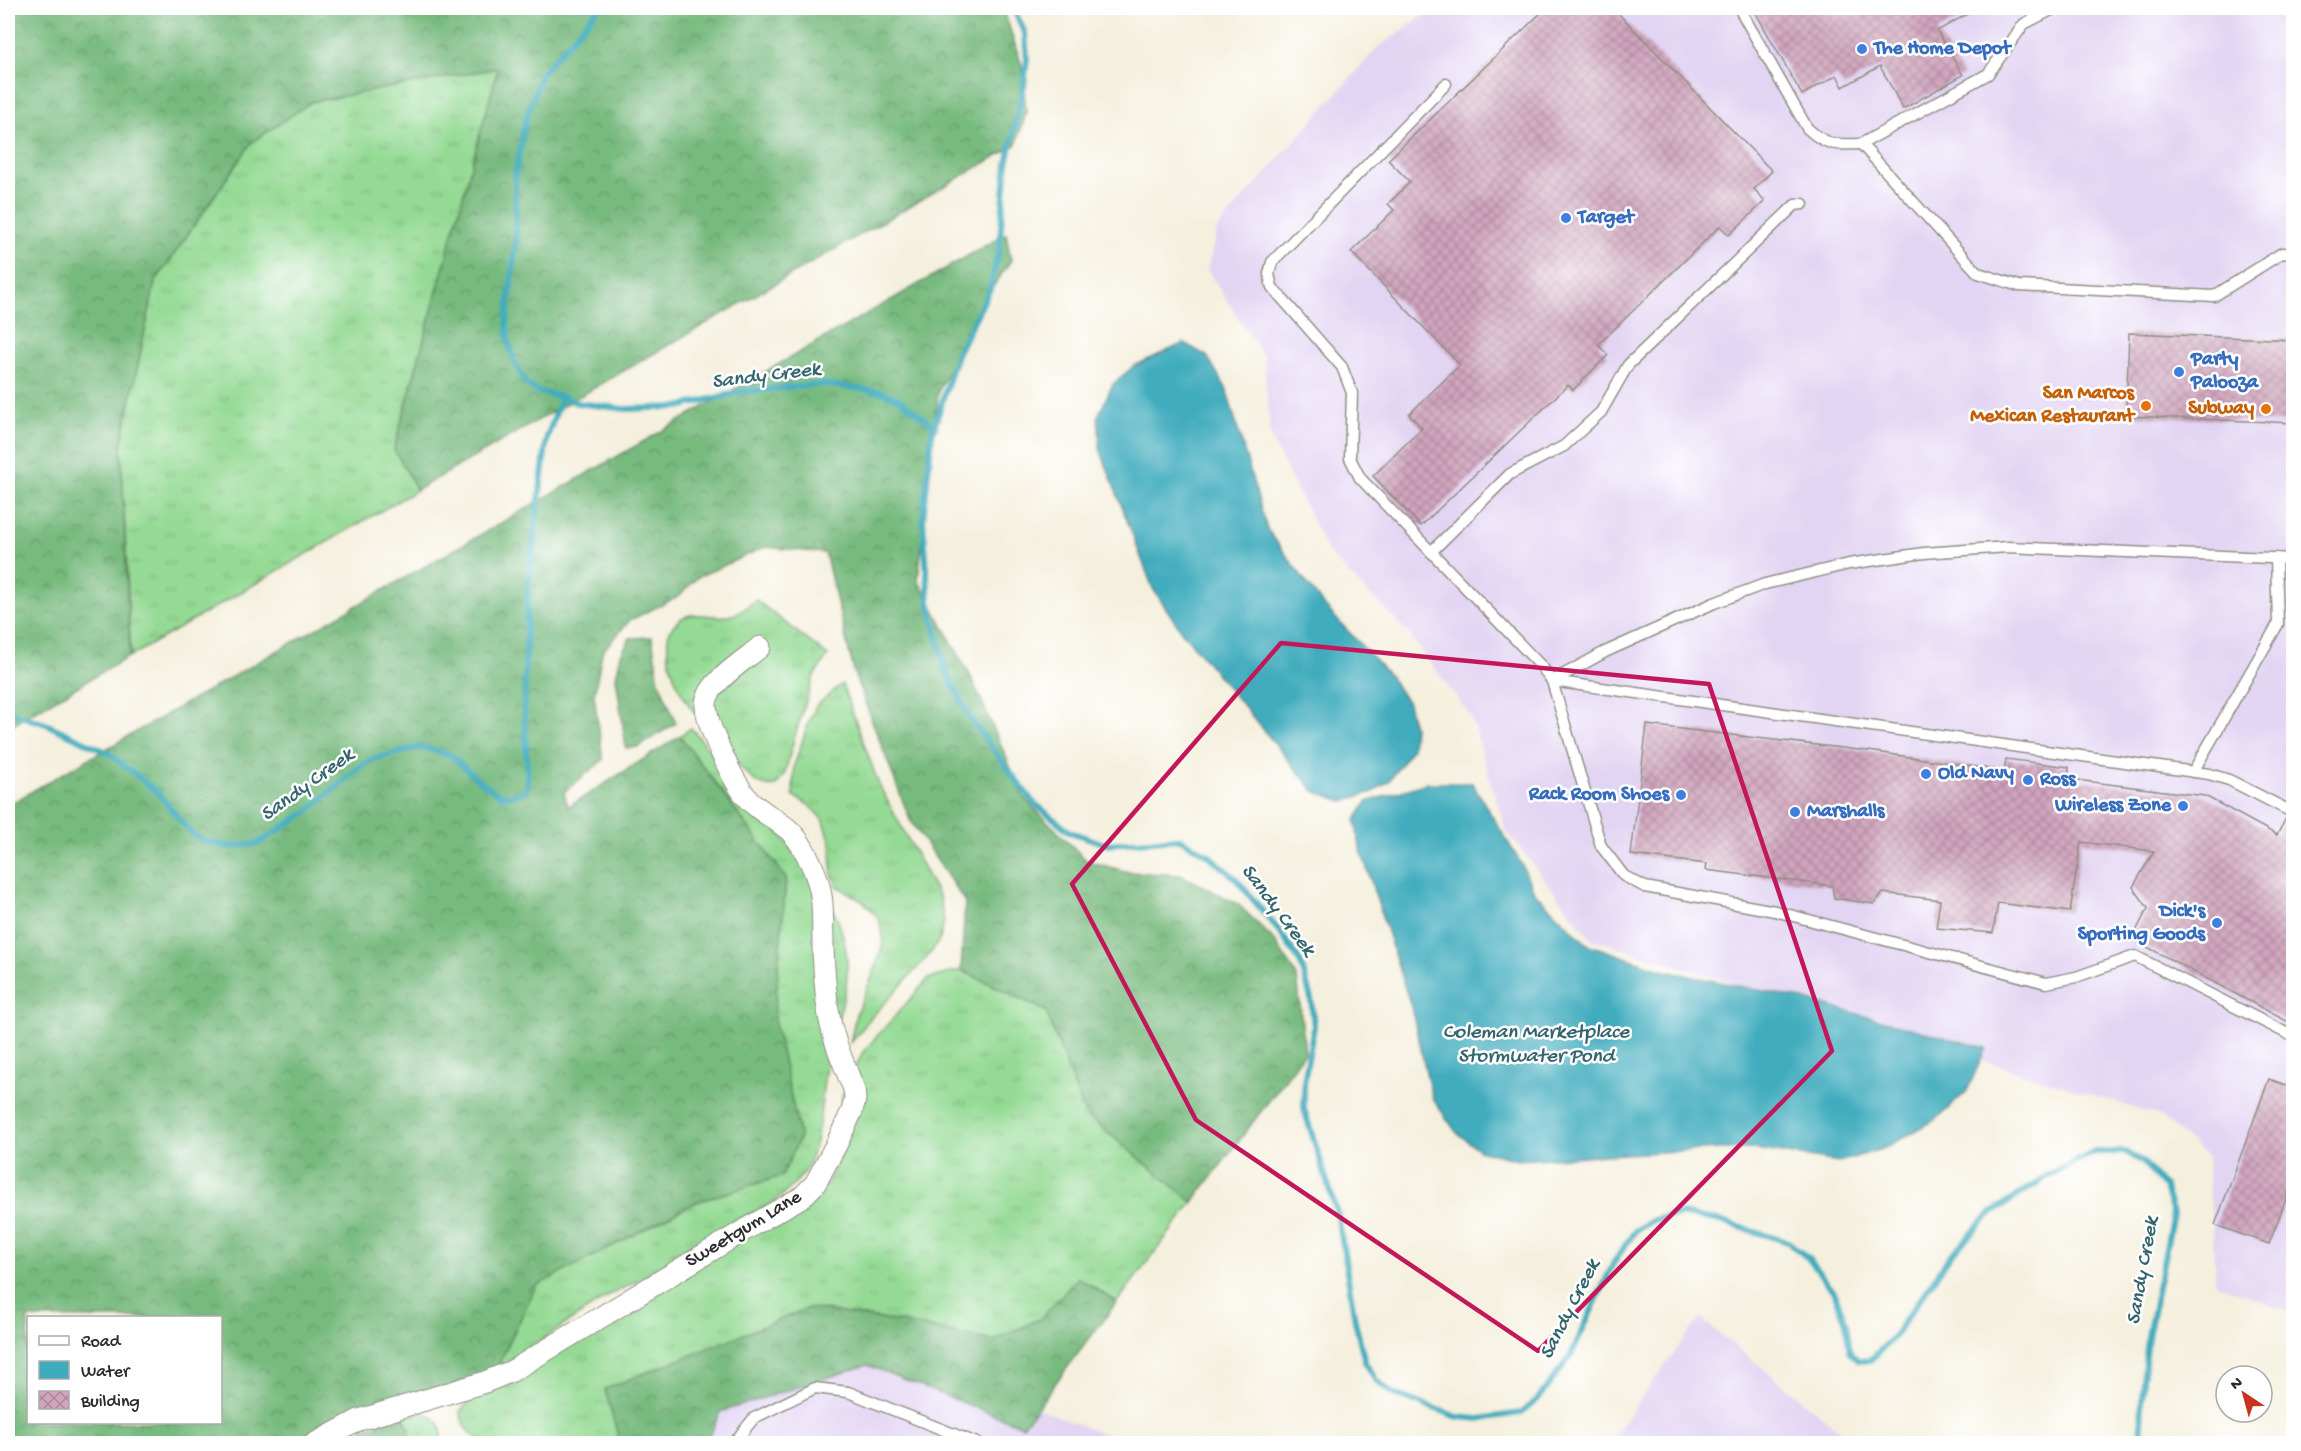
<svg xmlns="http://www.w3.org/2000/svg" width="2301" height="1451" viewBox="0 0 2301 1451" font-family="'Gochi Hand',sans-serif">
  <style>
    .built { fill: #e2d4f3 }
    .grass { fill: url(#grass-tufts); stroke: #608260; stroke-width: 1.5 }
    .forest { fill: url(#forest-crowns); stroke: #517254; stroke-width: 1.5; fill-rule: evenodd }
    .water { fill: #3facbd; stroke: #356c74; stroke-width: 1.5 }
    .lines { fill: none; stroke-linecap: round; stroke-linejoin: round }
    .stream { stroke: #3facbd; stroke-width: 6 }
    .building { fill: url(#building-cross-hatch) }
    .lane-casing { stroke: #908e84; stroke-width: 13 }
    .street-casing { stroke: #908e84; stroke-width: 23 }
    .lane { stroke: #fff; stroke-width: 10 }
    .street { stroke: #fff; stroke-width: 21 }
    .marked { fill: none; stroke: #c2185b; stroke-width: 4.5; stroke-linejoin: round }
    .shop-dot { fill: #3f7fe0; stroke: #fff; stroke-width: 2 }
    .food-dot { fill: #e8710a; stroke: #fff; stroke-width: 2 }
    .labels { text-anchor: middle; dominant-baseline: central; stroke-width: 5; stroke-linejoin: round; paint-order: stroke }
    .shop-label { font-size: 20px; font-weight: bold; fill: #366cbe; stroke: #fff; text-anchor: start }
    .food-label { font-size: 20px; font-weight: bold; fill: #c56008; stroke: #fff; text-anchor: end }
    .street-label { font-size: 20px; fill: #2b2b2b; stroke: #fff }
    .water-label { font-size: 21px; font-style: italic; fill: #34656d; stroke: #fff }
  </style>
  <defs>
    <pattern id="grass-tufts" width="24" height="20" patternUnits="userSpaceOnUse" patternTransform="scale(1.5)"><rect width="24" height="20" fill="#94da94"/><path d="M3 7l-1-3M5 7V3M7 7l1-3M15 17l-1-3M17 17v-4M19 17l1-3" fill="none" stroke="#80bb80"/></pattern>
    <pattern id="forest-crowns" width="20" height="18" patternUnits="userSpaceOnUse" patternTransform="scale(1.5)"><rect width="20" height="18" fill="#77ba7e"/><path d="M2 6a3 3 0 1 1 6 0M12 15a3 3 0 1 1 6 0" fill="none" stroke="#629767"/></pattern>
    <pattern id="building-cross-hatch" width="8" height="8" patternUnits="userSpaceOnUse" patternTransform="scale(1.5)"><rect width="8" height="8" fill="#d1a5be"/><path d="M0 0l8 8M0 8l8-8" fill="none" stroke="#aa879b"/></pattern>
  </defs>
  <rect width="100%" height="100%" fill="#fff"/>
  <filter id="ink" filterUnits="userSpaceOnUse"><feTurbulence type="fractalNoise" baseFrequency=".0167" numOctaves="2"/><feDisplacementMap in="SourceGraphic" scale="12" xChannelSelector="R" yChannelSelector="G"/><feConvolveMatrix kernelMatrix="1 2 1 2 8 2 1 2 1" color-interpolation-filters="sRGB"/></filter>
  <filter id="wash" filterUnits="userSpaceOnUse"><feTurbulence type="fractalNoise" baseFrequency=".008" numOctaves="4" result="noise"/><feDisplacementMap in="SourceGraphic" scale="24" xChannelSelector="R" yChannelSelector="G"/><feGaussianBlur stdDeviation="1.35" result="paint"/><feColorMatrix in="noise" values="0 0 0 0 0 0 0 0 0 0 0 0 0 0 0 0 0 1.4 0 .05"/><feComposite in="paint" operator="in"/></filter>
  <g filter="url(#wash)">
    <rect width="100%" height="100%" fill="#f5f0de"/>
    <g class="built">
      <path d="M1434,8h859v1305l-77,-29 -9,-128 -47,-40 -569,-177 -86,-110 -34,-113 -64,-84 -78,-78 -59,-118 -6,-79 -57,-87 11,-43 158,-178z"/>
      <path d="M1700,1318l142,114 22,11h-256z"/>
      <path d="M854,1335l271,108 -437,1 21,-54z"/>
    </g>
    <g class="grass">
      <path d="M499,68l-105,381 23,41 -286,166 -10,-210 34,-164 96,-139 60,-42z"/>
      <path d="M756,600l72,56 -14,20 -19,59 -10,38 -9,13c-3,0 -6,1 -9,0 -15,-2 -28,-21 -38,-32 -26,-30 -55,-59 -61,-101 0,-8 -2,-15 2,-22 16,-29 40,-9 63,-16 8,-3 16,-10 23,-15z"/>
      <path d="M842,684l37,101 61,114 4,22 -4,18 -10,15 -62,67 -18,23 6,-30 19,-44 9,-29 -5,-22 -14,-16 -29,-18 -4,-10 -1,-32 -7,-22 -15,-16 -16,-9 1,-30 14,-42 8,-18z"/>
      <path d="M691,728c32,37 63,74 94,112 20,25 43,53 54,83 19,55 1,81 -11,133 -8,35 -5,75 -19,107 -6,14 -21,28 -33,37 -13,11 -33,16 -49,24 -40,22 -75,52 -116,70l-115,76 40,-84 160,-84 86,-26 18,-39 -26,-118 12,-141 -106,-142z"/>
      <path d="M961,970l85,41 39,103 108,88 -76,100 -39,-24 -37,40 -47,23 -93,-19 -92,-14 -204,82 15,53h-134c-15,-8 -23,-15 -26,-32l11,-11 125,-70 230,-145 16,-33v-56l21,-44 65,-73z"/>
      <path d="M424,1413c17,7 17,13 19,30l-43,1 11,-14 -10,-15z"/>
    </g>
    <g class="forest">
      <path d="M8,8h995l19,58 4,47 -10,32 -599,345 -23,-41 104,-381 -187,34 -60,41 -96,139 -34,164 9,210 -122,71z"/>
      <path d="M1006,234l5,26 -28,42 -45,90 -20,188 54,99 52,119 63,63 42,11 52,3 57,29 36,36 23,36 8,77 -112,149 -108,-88 -39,-103 -85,-41 4,-68 -55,-82 -55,-144 -30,-123 -60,-6 -67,30 -20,20 -48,23 -28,32 -8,43 9,65 -39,32 4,15 112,-71 106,142 -12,141 26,118 -18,39 -86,26 -160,84 -40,84 -192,73h-296v-638zM28,1318h192v104h-192z"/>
      <path d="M652,637l7,44 17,42 -38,24 -12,1 -10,-71 5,-23 9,-16z"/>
      <path d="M1078,1278l39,24 -94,124 -156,-61 -147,47 -13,31h-87l-15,-54 204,-81 92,14 93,19 47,-23z"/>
      <path d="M401,1415l10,15 -11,13 -76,1z"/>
    </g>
    <g class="water">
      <path d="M1184,343l23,13 19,32 41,141 54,73 67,72 20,29 6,24 -2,22 -23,32 -16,11 -30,9 -29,-10 -132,-159 -29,-43 -53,-140 -2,-33 15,-32 21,-18z"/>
      <path d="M1427,783h45l50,82 12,27 53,52 79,27 131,27 189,50 -19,43 -30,28 -52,29 -46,14 -83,-13h-37l-202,11 -38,-10 -23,-18 -24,-34 -21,-91 -51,-160 -5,-26 12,-19z"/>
    </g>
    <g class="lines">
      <g class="stream">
        <path d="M599,8l-58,66 -15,44 -11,58 1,65 -9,78 1,21 6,20 12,24 13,8 23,5 15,6 48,6 53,-2 62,-15 83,-8 59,8 19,8 34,27"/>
        <path d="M1013,8l12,25 2,26 -3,26 -17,79 -8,84 -9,41 -33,65 -25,80 -9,85 6,83 16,67 24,48 64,85 37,30 35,12 75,-5 27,15 29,25 44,53 21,31 10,36 3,27 -10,56v27l34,107 17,105 10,41 11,18 16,13 66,24 21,2 42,-6 16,-13 33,-43 44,-95 21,-31 18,-11 27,-6 36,6 72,22 20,16 26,34 12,31 4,30 8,7 11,1 23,-22 58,-83 40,-42 62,-41 43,-21h31l18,11 21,25 8,26 -24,117 -6,49 -3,64"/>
        <path d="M8,712l38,12 63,29 49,40 34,41 14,8 26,5 27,-4 49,-32 53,-45 12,-7 48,-12 30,8 28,26 21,14 11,1 14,-5 3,-5 -4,-80 4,-122 19,-147 15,-40"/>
      </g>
    </g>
    <g id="blocks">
      <g class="building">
        <path d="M1546,8h67l159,163 -18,18 11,12 -36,34 -9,-9 -122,119 10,10 -35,35 -5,-5 -147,141 -48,-50 49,-48 -13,-14 51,-49 -109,-113 43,-42 -6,-6 22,-22 -22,-22z"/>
        <path d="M1753,8h225l-41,23 26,44 -60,34 -23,-43 -37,21 -6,-12 -35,20z"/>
        <path d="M2129,333l165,7v83l-168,-7z"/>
        <path d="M1647,725l229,27 128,19 2,-12 63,8 -1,12 137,17 72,39 9,-17 8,2v205l-162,-86 16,-31 -15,-21 21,-36 -73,-9 -11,70 -72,-9 -5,30 -57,-5 4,-28 -57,-7 -9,11 -40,-6 -2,-12 -126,-16 1,-6 -76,-9z"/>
        <path d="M2269,1079l25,9v90l-25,66 -54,-19z"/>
      </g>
    </g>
  </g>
  <g filter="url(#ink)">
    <use href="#blocks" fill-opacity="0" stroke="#908e84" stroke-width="1.5"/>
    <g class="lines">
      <defs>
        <g id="lane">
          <path d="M1739,8l68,120c19,18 29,17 54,16"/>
          <path d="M2055,8l-31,16 -36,50 -127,70 117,129 41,13 195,10 68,-43 12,1"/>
          <path d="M1446,84l-174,178 -3,12 3,13 70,80 10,26 -2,65 10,20 182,189 10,14 53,-29 109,-49 51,-19 84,-20 75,-11 84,-6 286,12"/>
          <path d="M1431,552l79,-78 54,-28 37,-34 27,-47 167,-160 8,-1"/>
          <path d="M2193,772l85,-148 -2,-66"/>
          <path d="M2294,813l-65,-33 -20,-6 -657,-93 49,165 23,30 21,11 130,24 271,72 30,-6 59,-21 159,81"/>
          <path d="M733,1444l21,-26 61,-30 33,4 131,52"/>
        </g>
        <path id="street" d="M314,1444l45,-24 126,-38 27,-11 241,-146 49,-28 13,-13 22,-41 15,-32 3,-12 -1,-10c-12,-29 -24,-56 -27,-87 -2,-19 -4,-39 -4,-59 -1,-29 2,-47 -10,-75 -6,-14 -13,-28 -24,-38 -13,-11 -28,-18 -40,-30 -15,-16 -42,-73 -43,-94 -2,-21 39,-46 54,-59"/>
      </defs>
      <use href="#lane" class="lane-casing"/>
      <use href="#street" class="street-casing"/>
      <use href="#lane" class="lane"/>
      <use href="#street" class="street"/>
    </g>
  </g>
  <path class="marked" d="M1281,643l428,41 123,367 -294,300 -342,-231 -124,-236z"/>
  <g class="shop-dot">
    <circle cx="1862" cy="49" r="6"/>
    <circle cx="1566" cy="218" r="6"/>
    <circle cx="2179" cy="372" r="6"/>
    <circle cx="1926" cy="774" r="6"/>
    <circle cx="2028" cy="780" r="6"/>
    <circle cx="1681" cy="795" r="6"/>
    <circle cx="2183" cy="806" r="6"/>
    <circle cx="1795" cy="812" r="6"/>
    <circle cx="2217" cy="923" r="6"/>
  </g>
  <g class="food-dot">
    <circle cx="2146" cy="406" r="6"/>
    <circle cx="2266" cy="409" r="6"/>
  </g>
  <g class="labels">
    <g class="shop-label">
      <text x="1874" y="49">The Home Depot</text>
      <text x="1578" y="218">Target</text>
      <text x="2191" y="360">Party<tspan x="2191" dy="23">Palooza</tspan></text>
      <text x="1938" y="774">Old Navy</text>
      <text x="2040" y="780">Ross</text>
      <text x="1669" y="795" text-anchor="end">Rack Room Shoes</text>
      <text x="2171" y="806" text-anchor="end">Wireless Zone</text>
      <text x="1807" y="812">Marshalls</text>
      <text x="2205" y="912" text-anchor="end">Dick's<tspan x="2205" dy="23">Sporting Goods</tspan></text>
    </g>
    <g class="food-label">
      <text x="2134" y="394">San Marcos<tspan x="2134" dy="23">Mexican Restaurant</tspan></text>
      <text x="2254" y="409">Subway</text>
    </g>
    <g class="street-label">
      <text transform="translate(744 1230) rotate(-31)">Sweetgum Lane</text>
    </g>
    <g class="water-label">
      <text transform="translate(766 377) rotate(-7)">Sandy Creek</text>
      <text transform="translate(308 786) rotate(-36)">Sandy Creek</text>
      <text transform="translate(1277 911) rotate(53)">Sandy Creek</text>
      <text x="1536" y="1033">Coleman Marketplace<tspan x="1536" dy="24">Stormwater Pond</tspan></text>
      <text transform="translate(2144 1271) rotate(-80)">Sandy Creek</text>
      <text transform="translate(1571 1310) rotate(-63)">Sandy Creek</text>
    </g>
  </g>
  <rect width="2301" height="1451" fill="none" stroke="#fff" stroke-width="30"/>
  <rect x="27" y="1316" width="195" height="108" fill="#ffffff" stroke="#aaaaaa" stroke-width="1.5"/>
  <rect x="39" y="1336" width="30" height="9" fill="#ffffff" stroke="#aaaaaa" stroke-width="1.5"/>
  <text x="81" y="1346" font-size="18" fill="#2b2b2b">Road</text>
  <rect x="39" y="1361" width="30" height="18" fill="#3facbd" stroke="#aaaaaa" stroke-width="1.5"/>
  <text x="81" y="1376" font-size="18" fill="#2b2b2b">Water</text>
  <rect x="39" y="1391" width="30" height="18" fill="url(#building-cross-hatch)" stroke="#aaaaaa" stroke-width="1.5"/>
  <text x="81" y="1406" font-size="18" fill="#2b2b2b">Building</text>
  <g transform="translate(2244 1394) rotate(324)"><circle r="28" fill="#ffffff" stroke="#aaaaaa" stroke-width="1.5"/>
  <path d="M0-4.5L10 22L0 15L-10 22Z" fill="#c8321e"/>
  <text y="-9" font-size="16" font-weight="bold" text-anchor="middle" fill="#2b2b2b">N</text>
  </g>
</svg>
